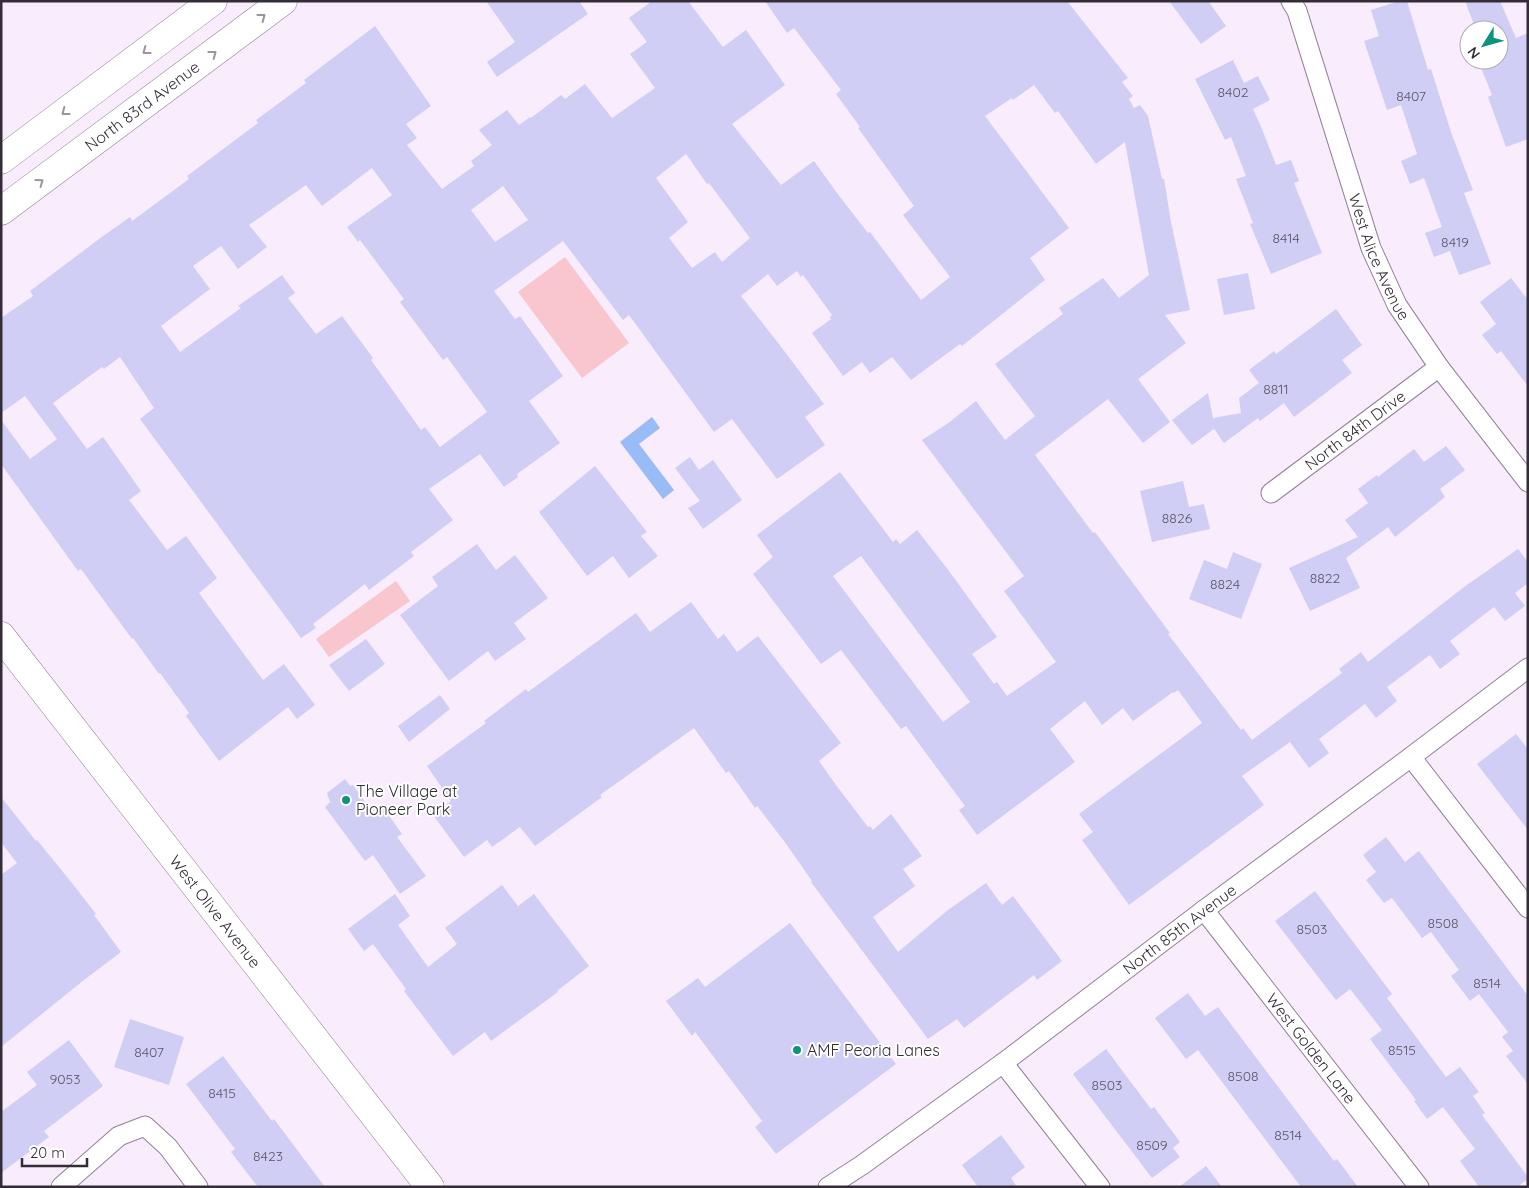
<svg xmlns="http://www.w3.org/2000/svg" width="1529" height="1188" viewBox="0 0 1529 1188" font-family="Quicksand,sans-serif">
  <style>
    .green { fill: #f8c6cc }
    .water { fill: #99bcf6 }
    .building { fill: #d1cef6; fill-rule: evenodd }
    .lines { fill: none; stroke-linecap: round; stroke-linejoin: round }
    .street-casing { stroke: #93819a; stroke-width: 21 }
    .secondary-casing { stroke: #93819a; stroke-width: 29 }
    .street { stroke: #fff; stroke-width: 19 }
    .secondary { stroke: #fff; stroke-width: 28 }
    .oneway { stroke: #9a969b }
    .poi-dot { fill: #0e947e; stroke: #fff; stroke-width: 2 }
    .labels { text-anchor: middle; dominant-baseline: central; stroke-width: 4; stroke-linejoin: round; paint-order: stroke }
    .number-label { font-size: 14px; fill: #5b5567 }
    .street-label { font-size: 16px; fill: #342d37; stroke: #fff }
    .poi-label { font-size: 16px; fill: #342d37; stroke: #fff; text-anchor: start }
  </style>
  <rect width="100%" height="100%" fill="#f8ecfd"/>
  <g class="green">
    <path d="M565,257l64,86 -47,35 -64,-86z"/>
    <path d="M396,581l14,20 -81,56 -13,-18z"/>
  </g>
  <path class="water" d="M652,417l8,11 -21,16 35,46 -11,9 -43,-57z"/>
  <g class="building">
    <path d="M486,1h93l9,13 -91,63 -10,-15 28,-20z"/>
    <path d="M652,1h36l35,46 23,-17 39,55 -53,39 49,61 33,-24 26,36 28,36 2,-1 51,68 29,-23 -47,-62 11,-9 -56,-78 2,-1 -24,-33 5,-4 -47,-62 -7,5 -22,-32h302l61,77 -6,4 11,14 -4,3 5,9 6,-3 8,11 14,63h2l7,43 19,88 -25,5 21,28 -48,36 32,43 -27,21 -35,-44 -73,56 58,78 2,-1 52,70 23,31 -2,1 35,46 38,50 2,-2 9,12 90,-67 -3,-4 22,-17 7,10 96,-75 54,-38 10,13v21l-13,10 10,13 -20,15 -11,-14 -44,34 10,13 -20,15 -10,-14 -43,32 10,14 -21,17 -11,-14 -46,35 10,14 -20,15 -19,-26 -48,34 22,29 -135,100 -47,-65 11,-8 -14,-18 123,-91 -24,-33 -4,3 -1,-1 -40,29 -10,-13 -21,17 -17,-24 -35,28 25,33 -98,73 -18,-25 6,-4 -37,-50 -22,-30 -5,3 -60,-79 -20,14 -68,-90 20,-17 -16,-22 83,-63 53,70 3,-3 4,5 17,-14 32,41 48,66 -25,17 22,30 3,-2 10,14 49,-34 -52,-71 20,-15 -102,-136 25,-16 29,-23 29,39 30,-24 -40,-52 68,-50 -4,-6 44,-30 16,20 30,-23 -24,-133 -29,22 -38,-53 -3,2 -21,-28 -21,15 -1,-2 -27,18 84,112 -39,30 15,22 -83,66 -2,-2 -49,36 -19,-23 -22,16 -8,-11 -19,14 -31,-43 19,-14 -1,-2 2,-2 -29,-40 -2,2 -4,-6 -20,15 -9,-12 -27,22 38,48 45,60 -19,13 20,28 -48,34 -45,-60 -18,13 -85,-117 -6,5 -60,-79 -69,50 21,28 5,-3 43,60 -34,25 31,42 -43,31 1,3 -14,10 -24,-33 -51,35 24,31 -42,32 3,4 -45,34 -4,-6 -52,40 3,4 -15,10 -161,-219 14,-11 -34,-51 -16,12 -2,-2 -49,36 34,46 16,-12 38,54 -12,9 38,50 19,-14 31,42 -18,15 64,87 21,-16 31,41 -18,14 -9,-12 -69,54 -33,-45 3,-3 -29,-40 -1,1 -26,-36 -1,1 -51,-70 -3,2 -77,-107v-44l29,39 27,-20 -32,-43 -24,17v-95l32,-22 -3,-5 69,-52 31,-22 2,4 57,-42 -2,-3 71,-53 -2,-3 50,-37 -2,-3 71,-54 56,80 -25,18 11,14 -10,7 35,44 32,-23 -3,-5 21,-16 -13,-15 28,-20 12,15 11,-8 1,1 30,-23 4,4 20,-15 27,34 43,-30 -25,-34 17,-12 -18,-24zM686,154l21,30 2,-1 41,55 -28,24 -7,-10 -23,16 -23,-30 19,-16 -32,-44zM372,168l20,27 -45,32 11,15 2,-2 44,59 -4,3 43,58 4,-3 40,55 -47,35 -15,-20 -4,3 -50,-70 2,-2 -31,-42 -26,18 -28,-36 7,-5 -13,-18 -44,31 3,2 -61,44 -19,-26 49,-37 -17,-23 28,-20 17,23 29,-22 -18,-22 57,-40 16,21zM503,186l25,34 -33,22 -24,-32zM861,556l109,146 -27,20 -110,-146z"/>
    <path d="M1169,1h39l18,25 -25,18z"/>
    <path d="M1399,1h8l21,69 3,-1 21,66 21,55 -9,3 27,71 -32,11 -9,-24 -16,6 -9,-24 17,-6 -18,-49 -14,6 -9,-23 16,-7 -16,-49 -14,5 -23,-69 15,-5 -8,-26z"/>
    <path d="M1465,1h35l16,37 12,-5v106l-22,8 -18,-50 4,-2 -14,-35h21v-30h-23z"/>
    <path d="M1233,60l11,23 14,-7 12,24 -17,9 9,20 14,36 15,-5 8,21 -5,2 28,70 -51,21 -21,-50 3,-1 -17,-44 10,-3 -15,-39 -6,3 -30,-61z"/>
    <path d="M1248,273l7,36 -31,6 -7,-36z"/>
    <path d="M1511,278l17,22v86l-27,-35 -4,3 -15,-19 14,-11 -16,-22z"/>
    <path d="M1336,309l26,36 -20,15 10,13 -58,44 -10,-14 -24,18 -2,-3 -34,25 -10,-14 -22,16 -20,-25 36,-27 5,25 28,-5 -2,-15 20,-15 -10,-13 25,-19 2,3z"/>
    <path d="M1446,446l19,24 -25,19 5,8 -50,40 -7,-10 -42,31 14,30 -50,23 -21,-43 69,-31 -13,-17 23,-17 -10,-14 19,-14 1,2 36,-28 10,13z"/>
    <path d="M690,457l9,13 14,-10 29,40 -39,29 -15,-21 12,-7 -25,-33z"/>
    <path d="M595,466l52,66 -6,4 17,20 -29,22 -16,-22 -26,20 -48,-64z"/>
    <path d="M1183,481l6,26 15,-3 6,25 -58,13 -12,-51z"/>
    <path d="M477,544l19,26 19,-15 33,43 -34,25 12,16 -31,22 -7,-10 -39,30 -49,-66 38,-29 -6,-9z"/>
    <path d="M1233,552l29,12 -21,55 -52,-20 15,-39 23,9z"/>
    <path d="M691,602l27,37 6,-5 13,18 21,-16 83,107 -22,18 17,24 32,42 2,-1 3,4 18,-16 31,42 -19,13 12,17 -42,31 25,35 50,-42 38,-27 16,22 11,-9 49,65 -25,19 -3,-5 -70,53 -7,-9 -29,20 -117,-157 1,-1 -28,-40 -27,-35 -2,2 -26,-37 -3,2 -32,-45 -94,67 2,2 -67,49 -15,-19 -28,20 -5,-7 -23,17 -31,-42 18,-14 -24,-35 59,-43 -2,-2 42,-32 2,3 108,-79 14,19z"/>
    <path d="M366,639l19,25 -36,27 -20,-26z"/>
    <path d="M440,695l10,14 -41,33 -11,-16z"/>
    <path d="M1516,734l12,15v81l-51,-66z"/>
    <path d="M345,779l5,7 3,-1 21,29 9,-7 19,27 -5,3 29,39 -26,18 -27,-39 -8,6 -40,-54 5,-5 -3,-9z"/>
    <path d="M1,797l35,44 1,-1 35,43 24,31 -2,1 27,37 -37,28 -83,67v-172l16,-12 -16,-21z"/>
    <path d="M1386,837l19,25 14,-11 109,145v88l-22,-28 7,-5 -11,-14 6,-5 -29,-38 -9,7 -19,-25 8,-6 -28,-38 -9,6 -30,-40 -8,5 -18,-23 10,-8 -13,-17z"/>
    <path d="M502,885l16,21 16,-12 55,72 -32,25 1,1 -67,49 -6,-9 -32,24 -49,-65 2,-2 -33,-45 -9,7 -16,-22 47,-35 15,22 -12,9 30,42 29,-23 -12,-16z"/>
    <path d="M1315,891l77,103 -5,4 59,79 14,-10 19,25 -6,4 12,17 -3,2 46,62v2l-11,8h-38l-19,-26 15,-12 -32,-42 -16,12 -13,-18 2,-1 -46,-61 12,-9 -32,-41 -14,11 -61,-79z"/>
    <path d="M790,923l106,141 -120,90 -21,-27 7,-6 -67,-89 -3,4 -26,-35 32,-23 7,9z"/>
    <path d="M1188,993l17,23 13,-9 116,154 3,-2 21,28h-57l-103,-137 -12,9 -31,-41z"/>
    <path d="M130,1019l54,18 -15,48 -55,-18z"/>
    <path d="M69,1040l34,46 -59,45 5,6 -48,36v-61l36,-27 -10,-13z"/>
    <path d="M1106,1049l45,60 3,-2 26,35 -7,6 7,9 -28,21 -79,-104z"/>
    <path d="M223,1056l49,65 2,-2 51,68h-67l-27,-35 4,-3 -49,-65z"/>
    <path d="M1001,1135l24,32 -14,11 6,9h-39l-16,-22z"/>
    <path d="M1206,1166l16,21h-43z"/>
  </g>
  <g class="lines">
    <defs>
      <g id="street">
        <path id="s1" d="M1291,1l6,10 74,237 26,57 42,62 89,115"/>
        <path id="s2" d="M1271,493l168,-126"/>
        <path d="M1411,757l117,151"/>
        <path id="s3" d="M1204,910l215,277"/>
        <path d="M1003,1063l97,124"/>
        <path d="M61,1187l58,-51 26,-10 23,21 30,40"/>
        <path id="s4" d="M828,1187l34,-22 141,-102 201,-153 207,-153 117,-89"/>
      </g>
      <g id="secondary">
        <path d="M1,160l212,-159"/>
        <path id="s5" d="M1,211l282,-210"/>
        <path id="s6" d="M1,636l429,551"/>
      </g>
    </defs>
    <use href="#street" class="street-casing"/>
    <use href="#secondary" class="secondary-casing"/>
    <use href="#street" class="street"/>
    <use href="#secondary" class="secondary"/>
  </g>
  <defs><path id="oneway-chevron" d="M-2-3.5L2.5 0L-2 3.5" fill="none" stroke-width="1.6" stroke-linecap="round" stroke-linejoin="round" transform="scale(1.25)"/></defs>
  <g class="oneway">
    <use href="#oneway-chevron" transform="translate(262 17) rotate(-37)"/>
    <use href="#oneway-chevron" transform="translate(146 51) rotate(143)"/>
    <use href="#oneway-chevron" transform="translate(213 54) rotate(-37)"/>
    <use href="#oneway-chevron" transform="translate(65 112) rotate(143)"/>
    <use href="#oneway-chevron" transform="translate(40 182) rotate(-36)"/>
  </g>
  <g class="poi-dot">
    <circle cx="346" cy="800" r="5"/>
    <circle cx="797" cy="1050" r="5"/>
  </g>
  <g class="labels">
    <g class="number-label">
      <text x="1233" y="92">8402</text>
      <text x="1411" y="96">8407</text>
      <text x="1286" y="238">8414</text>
      <text x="1455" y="242">8419</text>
      <text x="1276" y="389">8811</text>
      <text x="1177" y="518">8826</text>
      <text x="1325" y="578">8822</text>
      <text x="1225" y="584">8824</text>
      <text x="1443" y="923">8508</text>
      <text x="1312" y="929">8503</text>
      <text x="1487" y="983">8514</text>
      <text x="1402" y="1050">8515</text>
      <text x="149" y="1052">8407</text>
      <text x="1243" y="1076">8508</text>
      <text x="65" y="1079">9053</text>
      <text x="1107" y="1085">8503</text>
      <text x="222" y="1093">8415</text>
      <text x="1288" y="1135">8514</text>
      <text x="1152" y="1145">8509</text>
      <text x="268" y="1156">8423</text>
    </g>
    <g class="street-label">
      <text stroke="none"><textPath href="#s5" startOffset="176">North 83rd Avenue</textPath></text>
      <text stroke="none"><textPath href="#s1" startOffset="271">West Alice Avenue</textPath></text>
      <text stroke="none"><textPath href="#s2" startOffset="105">North 84th Drive</textPath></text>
      <text stroke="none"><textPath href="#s6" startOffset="349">West Olive Avenue</textPath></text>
      <text stroke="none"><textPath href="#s4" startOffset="436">North 85th Avenue</textPath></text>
      <text stroke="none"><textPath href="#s3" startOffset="175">West Golden Lane</textPath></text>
    </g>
    <g class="poi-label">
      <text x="356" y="791">The Village at<tspan x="356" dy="18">Pioneer Park</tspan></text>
      <text x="807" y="1050">AMF Peoria Lanes</text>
    </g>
  </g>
  <rect width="1529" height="1188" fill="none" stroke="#342d37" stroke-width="5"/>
  <g transform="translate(1484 45) rotate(233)"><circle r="24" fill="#ffffff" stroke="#aeabaf"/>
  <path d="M0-4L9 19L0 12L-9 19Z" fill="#0e947e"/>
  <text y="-8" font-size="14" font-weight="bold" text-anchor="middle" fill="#342d37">N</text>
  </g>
  <path d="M22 1158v8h65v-8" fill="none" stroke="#342d37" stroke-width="2.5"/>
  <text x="30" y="1158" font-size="15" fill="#342d37" stroke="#ffffff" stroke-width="4" paint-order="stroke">20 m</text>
</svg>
